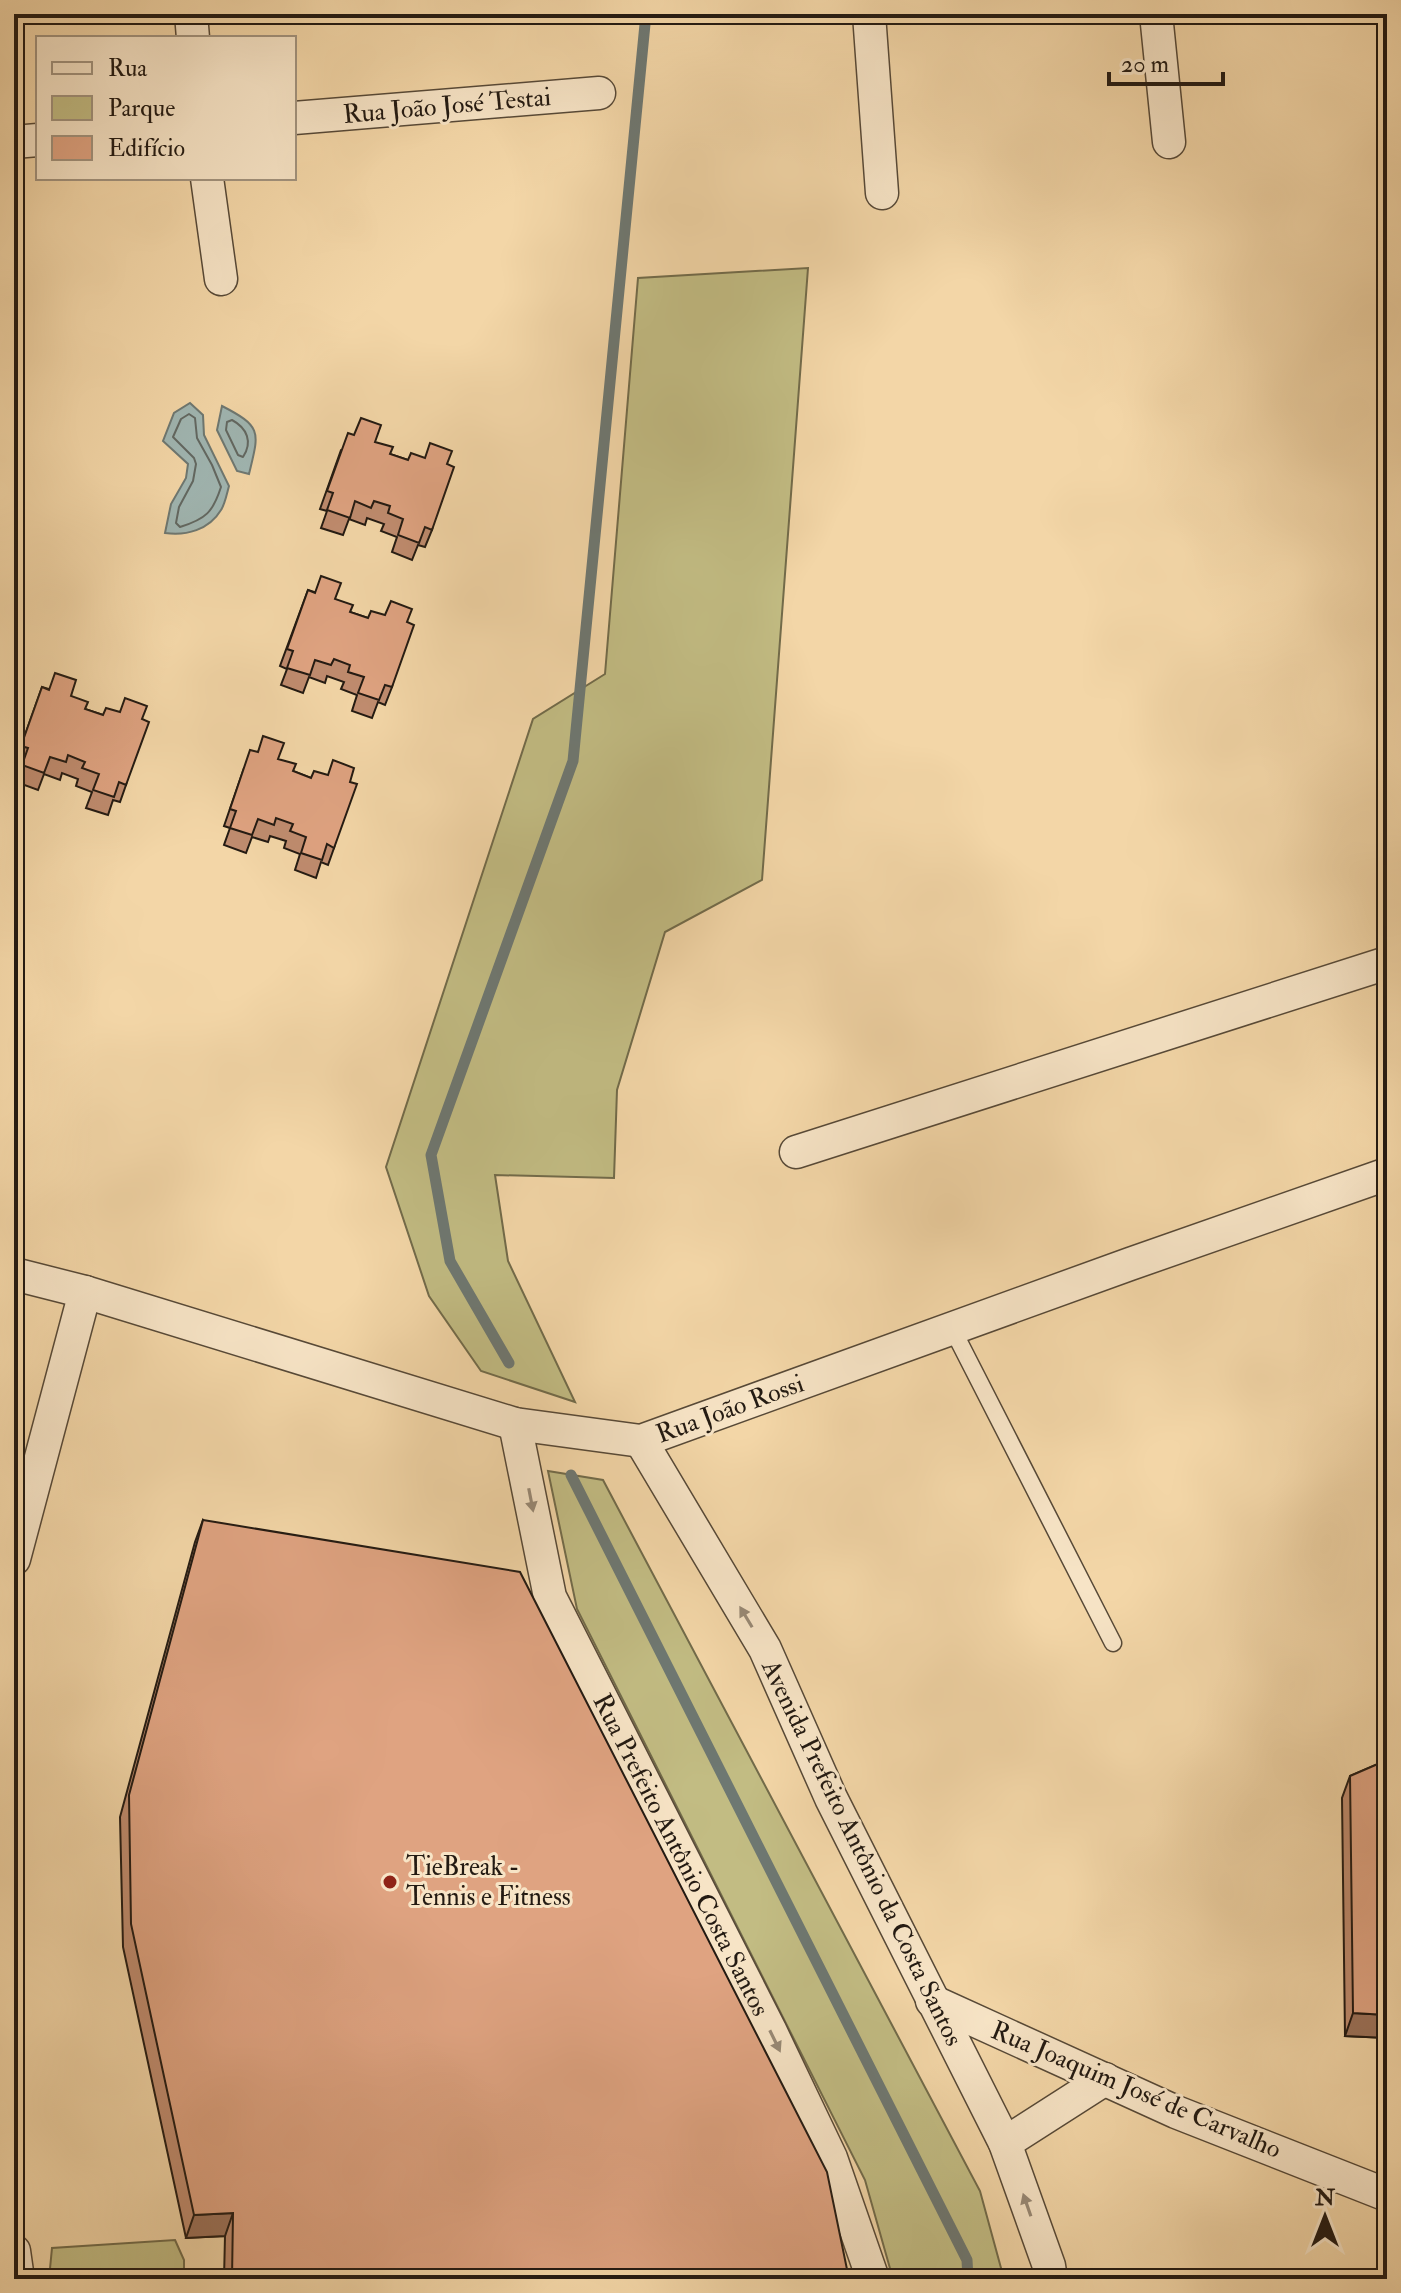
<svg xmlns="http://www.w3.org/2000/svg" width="1401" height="2293" viewBox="0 0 1401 2293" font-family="'IM FELL Double Pica',serif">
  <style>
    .green { fill: #c2bc83; stroke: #726b4a; stroke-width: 2 }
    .water { fill: #a0b6b2; stroke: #6e7872; stroke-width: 2 }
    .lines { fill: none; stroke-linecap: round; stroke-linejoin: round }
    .shore { stroke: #626862; stroke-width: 2 }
    .stream { stroke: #6e7872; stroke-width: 11 }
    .lane-casing { stroke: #574937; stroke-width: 19 }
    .street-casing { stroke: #574937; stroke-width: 35 }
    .lane { stroke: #f7e4c6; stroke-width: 16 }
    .street { stroke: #f7e4c6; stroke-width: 32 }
    .wall { fill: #c08c6f; stroke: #231a12; stroke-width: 2 }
    .shaded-wall { fill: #9c725a; stroke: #231a12; stroke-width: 2 }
    .building { fill: #dfa381; stroke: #231a12; stroke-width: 2 }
    .oneway { fill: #988975 }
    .poi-dot { fill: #8f2418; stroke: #f7e4c6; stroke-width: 3 }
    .labels { text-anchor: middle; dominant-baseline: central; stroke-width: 6; stroke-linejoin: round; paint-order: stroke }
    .street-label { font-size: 26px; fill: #231a12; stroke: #f7e4c6 }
    .poi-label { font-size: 26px; fill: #231a12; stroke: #f7e4c6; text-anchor: start }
  </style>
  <rect width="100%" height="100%" fill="#f3d6a7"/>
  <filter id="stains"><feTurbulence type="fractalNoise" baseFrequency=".0025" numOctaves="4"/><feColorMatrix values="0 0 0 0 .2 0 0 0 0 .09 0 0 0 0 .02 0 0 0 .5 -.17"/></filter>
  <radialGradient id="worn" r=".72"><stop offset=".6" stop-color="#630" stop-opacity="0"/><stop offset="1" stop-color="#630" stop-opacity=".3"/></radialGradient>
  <g class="green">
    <path d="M808,268l-46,612 -97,52 -48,158 -3,88 -119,-3 13,86 67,141 -94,-31 -52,-75 -43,-129 147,-448 72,-45 33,-396z"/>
    <path d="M548,1471l55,9 377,711 24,88h-111l-28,-99 -288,-571z"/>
    <path d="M175,2240l9,20v19h-135l3,-31z"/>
  </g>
  <g class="water">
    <path d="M190,403l13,12 1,20 25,51c-2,7 -4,18 -8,24 -12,20 -35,26 -56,23l6,-29 15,-26 2,-14 -25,-23 11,-28z"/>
    <path d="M222,406c41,21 37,26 27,68l-12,-3 -20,-41z"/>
  </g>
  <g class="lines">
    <g class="shore">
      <path d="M189,414l6,4 2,20 15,27 9,22c-8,25 -15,32 -41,40l-4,-4 3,-16 14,-26 3,-17 -2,-6 -21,-21 8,-18z"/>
      <path d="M232,420c15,8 21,22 11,37l-5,-2 -12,-25 1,-8z"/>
    </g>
    <g class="stream">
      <path d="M509,1363l-59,-102 -19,-106 142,-394 73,-747"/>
      <path d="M571,1475l396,785 1,19"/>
    </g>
    <defs>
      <path id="lane" d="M952,1328l161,315"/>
      <g id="street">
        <path d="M191,14l2,24"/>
        <path d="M869,14l13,179"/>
        <path d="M1156,14l13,128"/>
        <path d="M294,118l305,-25"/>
        <path d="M14,142l24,-2"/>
        <path d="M207,178l14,101"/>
        <path d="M796,1152l591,-189"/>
        <path d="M14,1274l71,18 430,132 126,17 489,-177 257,-90"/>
        <path d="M515,1424l35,173 220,433 61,128 42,121"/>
        <path d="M641,1441l124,208 66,149 174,345 44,123 2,13"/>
        <path d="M14,1559l71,-267"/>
        <path d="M932,2001l244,111 211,83"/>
        <path d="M1005,2143l100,-64"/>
        <path d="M14,2251l4,28"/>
      </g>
    </defs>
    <use href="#lane" class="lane-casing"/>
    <use href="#street" class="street-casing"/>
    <use href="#lane" class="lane"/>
    <use href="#street" class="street"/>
  </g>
  <g class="wall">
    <path d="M375,442l15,12 18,6 39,4 -15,66 -7,17 -7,-2 -6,15 -20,-8 5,-15 -16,-6 3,-7 -17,-6 -2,7 -16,-6 -6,16 -22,-7 6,-17 -7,-2 21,-59z"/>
    <path d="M308,590l27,9 15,13 18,6 39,4 -15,65 -7,18 -7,-3 -6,16 -20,-7 5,-16 -16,-6 3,-7 -17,-6 -2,7 -16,-6 -6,16 -22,-8 6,-16 -7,-3z"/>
    <path d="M42,687l29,9 14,13 18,6 39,4 -16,66 -6,17 -7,-2 -5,15 -22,-7 6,-16 -16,-6 2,-7 -16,-6 -2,7 -16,-6 -6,16 -22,-8 5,-16 -6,-3z"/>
    <path d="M278,759l15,12 18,7 39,4 -16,66 -6,17 -7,-3 -5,16 -21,-8 5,-16 -16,-6 2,-7 -16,-5 -2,6 -16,-5 -6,16 -22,-8 6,-17 -6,-2 20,-58z"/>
    <path d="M203,1520l646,759h-625l1,-43 -39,2 -63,-291 -3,-130 75,-275z"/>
    <path d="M1387,1760v278l-42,-2 -3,-238 8,-22z"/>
  </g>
  <g class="shaded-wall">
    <path d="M1353,2013l34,2v23l-42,-2z"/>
    <path d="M233,2213l-8,23 -39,2 8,-23z"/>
  </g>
  <g class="building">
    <path d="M361,418l20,7 -6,17 18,5 -3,7 18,6 3,-7 14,5 5,-15 22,8 -5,13 7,3 -22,63 -7,-3 -6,16 -21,-8 5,-16 -15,-6 2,-7 -16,-5 -3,7 -16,-7 -5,17 -23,-8 6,-17 -6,-2 21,-58 6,2z"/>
    <path d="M321,576l20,7 -6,16 18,6 -3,7 18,6 3,-7 14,4 6,-14 21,8 -5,13 7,3 -22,62 -7,-2 -6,15 -21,-7 6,-16 -16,-5 2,-7 -16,-6 -3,6 -16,-5 -5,15 -23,-7 6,-17 -6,-2 21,-59 7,3z"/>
    <path d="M55,673l21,7 -5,16 17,6 -3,7 18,6 3,-7 14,4 5,-14 22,8 -5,13 7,3 -23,63 -7,-3 -5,15 -21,-7 6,-16 -17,-6 3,-6 -17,-7 -2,7 -16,-5 -6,16 -22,-8 6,-17 -7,-2 21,-59 7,3z"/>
    <path d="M263,736l21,7 -6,16 18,5 -3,7 18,7 3,-7 14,4 5,-15 21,8 -4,14 7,2 -23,64 -7,-4 -5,16 -21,-7 5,-16 -16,-6 3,-7 -17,-6 -2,7 -16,-6 -6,16 -22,-7 6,-17 -6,-2 20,-59 8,2z"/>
    <path d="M203,1520l317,52 307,600 22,107h-617l1,-66 -39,2 -63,-291 -2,-129z"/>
    <path d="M1387,1760v255l-34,-2 -3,-237z"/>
  </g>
  <defs><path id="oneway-solid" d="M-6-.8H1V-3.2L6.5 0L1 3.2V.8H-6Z" transform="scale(2)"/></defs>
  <g class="oneway">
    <use href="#oneway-solid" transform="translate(531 1500) rotate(79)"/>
    <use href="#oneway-solid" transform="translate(746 1617) rotate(-121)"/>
    <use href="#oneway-solid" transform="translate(775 2041) rotate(64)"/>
    <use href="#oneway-solid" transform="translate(1027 2205) rotate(-109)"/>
  </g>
  <circle class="poi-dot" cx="390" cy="1882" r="8"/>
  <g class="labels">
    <g class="street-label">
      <text transform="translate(447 106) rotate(-5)">Rua João José Testai</text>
      <text transform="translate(730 1409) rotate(-20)">Rua João Rossi</text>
      <text transform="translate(862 1853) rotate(64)">Avenida Prefeito Antônio da Costa Santos</text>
      <text transform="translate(681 1855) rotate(63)">Rua Prefeito Antônio Costa Santos</text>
      <text transform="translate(1136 2090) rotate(23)">Rua Joaquim José de Carvalho</text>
    </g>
    <g class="poi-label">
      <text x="406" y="1867">TieBreak -<tspan x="406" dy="30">Tennis e Fitness</tspan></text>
    </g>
  </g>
  <rect width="1401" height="2293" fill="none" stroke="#f3d6a7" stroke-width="48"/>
  <rect x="16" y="16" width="1369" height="2261" fill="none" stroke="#231a12" stroke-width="4"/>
  <rect x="24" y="24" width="1353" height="2245" fill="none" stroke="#231a12" stroke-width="2"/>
  <rect x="36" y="36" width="260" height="144" fill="#f7e4c6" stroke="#a2937e" stroke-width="2"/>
  <rect x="52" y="62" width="40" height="12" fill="#f7e4c6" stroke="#a2937e" stroke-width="2"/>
  <text x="108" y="76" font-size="24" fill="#231a12">Rua</text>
  <rect x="52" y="96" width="40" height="24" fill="#c2bc83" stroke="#a2937e" stroke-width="2"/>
  <text x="108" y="116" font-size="24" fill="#231a12">Parque</text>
  <rect x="52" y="136" width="40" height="24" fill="#dfa381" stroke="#a2937e" stroke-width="2"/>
  <text x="108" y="156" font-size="24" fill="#231a12">Edifício</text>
  <g transform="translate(1325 2217)" stroke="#f7e4c6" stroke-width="6" paint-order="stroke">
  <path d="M0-6L14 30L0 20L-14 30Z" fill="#231a12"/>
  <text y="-12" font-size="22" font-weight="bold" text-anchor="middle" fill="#231a12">N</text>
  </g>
  <path d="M1109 72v12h114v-12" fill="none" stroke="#231a12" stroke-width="4"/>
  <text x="1121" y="72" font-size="24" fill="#231a12" stroke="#f7e4c6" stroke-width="6" paint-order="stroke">20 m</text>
  <rect width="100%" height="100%" filter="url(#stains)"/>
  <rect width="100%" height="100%" fill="url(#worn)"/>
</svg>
